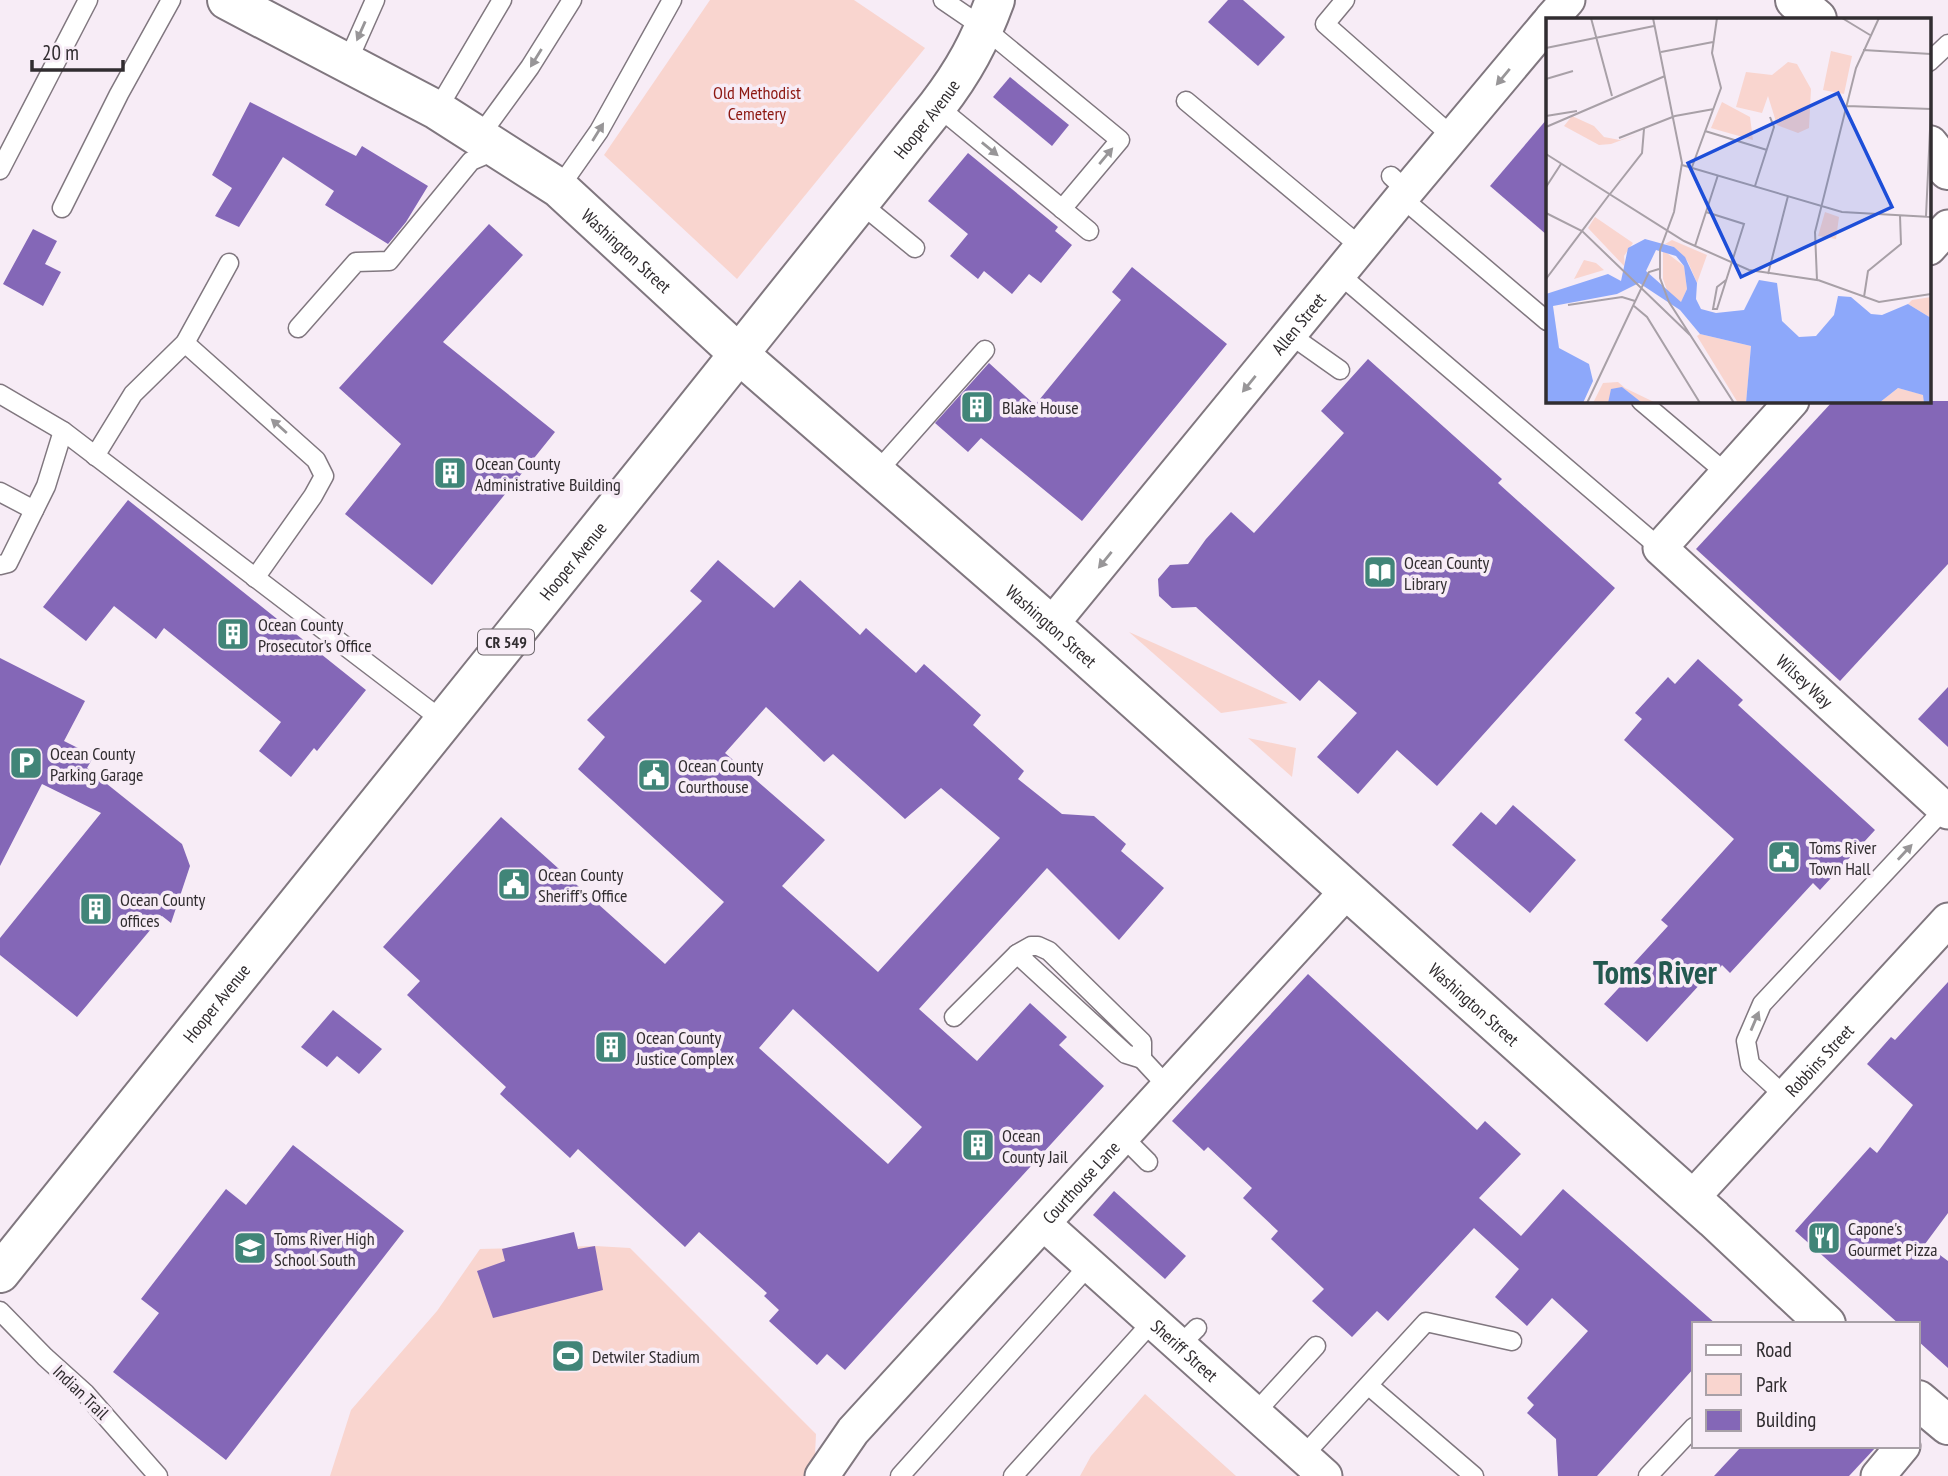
<svg xmlns="http://www.w3.org/2000/svg" width="1948" height="1476" viewBox="0 0 1948 1476" font-family="'PT Sans Narrow',sans-serif">
  <style>
    .green { fill: #f9d5cf }
    .building { fill: #8467b7; fill-rule: evenodd }
    .lines { fill: none; stroke-linecap: round; stroke-linejoin: round }
    .lane-casing { stroke: #80777f; stroke-width: 21 }
    .street-casing { stroke: #80777f; stroke-width: 37 }
    .secondary-casing { stroke: #80777f; stroke-width: 42 }
    .primary-casing { stroke: #80777f; stroke-width: 42 }
    .lane { stroke: #fff; stroke-width: 18 }
    .street { stroke: #fff; stroke-width: 33 }
    .secondary { stroke: #fff; stroke-width: 38 }
    .primary { stroke: #fff; stroke-width: 38 }
    .oneway { fill: #989698 }
    .labels { text-anchor: middle; dominant-baseline: central; stroke-width: 7; stroke-linejoin: round; paint-order: stroke }
    .shield { fill: #f7ecf6; stroke: #6c666b; stroke-width: 2 }
    .shield-label { font-size: 16px; font-weight: bold; fill: #312d30 }
    .park-label { font-size: 18px; fill: #8d1812; stroke: #f7ecf6 }
    .street-label { font-size: 18px; fill: #312d30; stroke: #f7ecf6 }
    .poi-label { font-size: 18px; fill: #312d30; stroke: #f7ecf6; text-anchor: start }
    .town-label { font-size: 32px; font-weight: bold; fill: #235950; stroke: #f7ecf6 }
    .inset-road { fill: none; stroke: #a8a0a7; stroke-width: 2 }
    .view { fill: #1d4ed8; fill-opacity: 0.15; stroke: #1d4ed8; stroke-width: 3.5 }
    .inset-edge { fill: none; stroke: #312d30; stroke-width: 3.5 }
  </style>
  <rect width="100%" height="100%" fill="#f7ecf6"/>
  <g class="green">
    <path d="M710,0h144l71,48 -188,231 -133,-124z"/>
    <path d="M1129,632l159,71 -67,10z"/>
    <path d="M1248,738l48,10 -4,29z"/>
    <path d="M595,1246l35,2 186,186 -2,42h-484l21,-66 86,-99 43,-62z"/>
    <path d="M1145,1394l91,82h-156l11,-20z"/>
  </g>
  <g class="building">
    <path d="M1228,0h15l42,37 -27,29 -50,-44z"/>
    <path d="M1010,77l59,48 -17,21 -59,-49z"/>
    <path d="M250,102l106,54 6,-10 66,40 -22,36 -18,22 -63,-39 9,-14 -51,-34 -44,70 -24,-11 17,-28 -20,-13z"/>
    <path d="M1547,119v116l-57,-49z"/>
    <path d="M968,153l90,74 -3,4 17,14 -31,38 -12,-9 -17,20 -28,-23 -6,8 -28,-23 18,-22 -40,-33z"/>
    <path d="M489,224l34,31 -80,87 112,90 -123,153 -87,-71 56,-70 -62,-56z"/>
    <path d="M33,229l24,12 -12,23 16,8 -18,34 -40,-22z"/>
    <path d="M1132,267l95,77 -145,177 -101,-83 -13,14 -33,-29 54,-60 46,42 86,-105 -9,-8z"/>
    <path d="M1368,359l134,120 -4,4 117,105 -178,198 -40,-36 -39,44 -41,-37 40,-44 -38,-33 -19,21 -104,-94 -24,1 -13,-12 -1,-17 12,-14 18,-1 18,-25 25,-27 23,21 90,-100 -23,-22z"/>
    <path d="M1833,401h115v163l-108,117 -144,-132z"/>
    <path d="M128,500l238,190 -49,61 -3,-3 -23,29 -32,-26 22,-29 -117,-94 -8,11 -42,-33 -28,35 -43,-34z"/>
    <path d="M718,560l56,48 26,-28 60,55 6,-7 50,45 8,-9 57,51 -8,10 51,46 -6,8 44,35 32,2 32,28 -5,7 43,37 -45,52 -72,-72 -128,141 58,52 53,-58 37,34 -8,8 45,41 -259,284 -18,-16 -10,11 -48,-44 10,-11 -15,-14 3,-3 -68,-61 -14,15 -107,-98 -8,9 -70,-64 6,-7 -99,-92 13,-14 -37,-34 118,-130 164,147 59,-62 -146,-133 27,-32 -18,-17 115,-119 -12,-10zM766,707l58,55 9,-8 72,65 36,-31 59,50 -122,134 -96,-86 43,-46 -100,-87zM793,1009l129,118 -34,37 -129,-116z"/>
    <path d="M0,658l85,43 -21,40 30,15 -7,12 95,76 8,22 -19,57 -9,-7 -85,101 -77,-62v-17l101,-125 -59,-29 -42,82z"/>
    <path d="M1698,659l45,41 -5,5 137,125 -55,60 -7,-7 -83,90 -8,-8 -5,7 -3,-3 -67,73 -43,-38 24,-26 -4,-4 44,-48 -7,-6 73,-81 -110,-99 18,-21 -7,-6 33,-36 7,7z"/>
    <path d="M1948,687v60l-30,-28z"/>
    <path d="M1513,805l63,55 -46,53 -78,-68 29,-33 15,13z"/>
    <path d="M1308,974l169,156 8,-9 36,33 -42,44 42,38 42,-47 153,135h-22v44l-97,108h-39l-2,-37 -29,-26 7,-8 -7,-7 61,-67 -36,-33 -25,28 -32,-29 24,-28 -45,-41 -86,93 -11,-10 -25,26 -40,-36 12,-12 -53,-50 7,-8 -35,-33 9,-10 -44,-41 -4,4 -32,-30z"/>
    <path d="M1948,982v231l-23,31 23,17v107l-30,-27v-17h-19l-104,-93 75,-84 7,6 36,-48 -46,-41 24,-27 4,3z"/>
    <path d="M333,1010l49,39 -23,25 -22,-18 -10,11 -26,-20z"/>
    <path d="M293,1145l111,86 -178,229 -113,-88 46,-59 -18,-14 85,-110 20,16z"/>
    <path d="M1114,1191l72,65 -21,23 -72,-64z"/>
    <path d="M574,1232l4,17 17,-3 8,44 -110,28 -16,-47 28,-10 -3,-12z"/>
    <path d="M1742,1446h135l-28,30h-135z"/>
  </g>
  <g class="lines">
    <defs>
      <g id="lane">
        <path d="M943,0l41,28 136,112 -58,69"/>
        <path d="M1345,0l-20,24 128,113"/>
        <path d="M1929,62l19,-18"/>
        <path d="M347,63l28,-63"/>
        <path d="M1186,101l175,146"/>
        <path d="M937,106l152,125"/>
        <path d="M437,110l65,-110"/>
        <path d="M479,137l51,-70 42,-67"/>
        <path d="M0,170l88,-170"/>
        <path d="M1391,176l16,15"/>
        <path d="M559,188l40,-57 73,-131"/>
        <path d="M1402,198l145,123"/>
        <path d="M860,203l55,45"/>
        <path d="M62,208l57,-114 52,-94"/>
        <path d="M1339,274l321,274"/>
        <path d="M298,328l58,-66 33,-1 82,-100 28,-12"/>
        <path d="M1289,334l51,36"/>
        <path d="M185,343l131,117 8,16 -11,20 -58,82"/>
        <path d="M0,394l63,37 379,289"/>
        <path d="M1641,401l85,72"/>
        <path d="M95,456l38,-62 52,-51 44,-80"/>
        <path d="M876,473l109,-123"/>
        <path d="M0,492l34,18"/>
        <path d="M0,565l8,-2 38,-77 17,-55"/>
        <path d="M1031,946h7l11,5 93,91v17l-16,-5 -109,-100z"/>
        <path d="M954,1017l63,-63"/>
        <path d="M1142,1059l26,28"/>
        <path d="M1786,1097l-36,-33 -4,-23 16,-37 186,-199"/>
        <path d="M1123,1137l25,25"/>
        <path d="M0,1311l45,46 40,36 73,83"/>
        <path d="M1180,1345l17,-17"/>
        <path d="M1375,1391l99,85"/>
        <path d="M1255,1413l61,-67"/>
        <path d="M1303,1456l123,-134 86,19"/>
        <path d="M900,1476l190,-212"/>
        <path d="M1013,1476l140,-155"/>
        <path d="M1648,1476l46,-49"/>
      </g>
      <g id="street">
        <path d="M1551,19l17,-19"/>
        <path d="M1929,248l19,-21"/>
        <path id="s1" d="M1792,401l-132,147 288,264"/>
        <path id="s2" d="M1051,625l356,-434 140,-167"/>
        <path id="s3" d="M1691,1199l257,-279"/>
        <path id="s4" d="M1044,1224l281,252"/>
        <path id="s5" d="M822,1476l31,-45 493,-539"/>
        <path d="M1878,1476l25,-30"/>
      </g>
      <g id="secondary">
        <path id="s6" d="M227,0l210,110 122,78 181,167 311,270 663,594 112,105"/>
        <path d="M1918,1400l30,25"/>
      </g>
      <g id="primary">
        <path d="M1795,0l22,19"/>
        <path d="M1929,145l19,25"/>
        <path id="s7" d="M0,1273c310,-390 627,-776 937,-1167 27,-35 43,-65 58,-106"/>
      </g>
    </defs>
    <use href="#lane" class="lane-casing"/>
    <use href="#street" class="street-casing"/>
    <use href="#secondary" class="secondary-casing"/>
    <use href="#primary" class="primary-casing"/>
    <use href="#lane" class="lane"/>
    <use href="#street" class="street"/>
    <use href="#secondary" class="secondary"/>
    <use href="#primary" class="primary"/>
  </g>
  <defs><path id="oneway-solid" d="M-6-.8H1V-3.2L6.5 0L1 3.2V.8H-6Z" transform="scale(1.75)"/></defs>
  <g class="oneway">
    <use href="#oneway-solid" transform="translate(361 31) rotate(114)"/>
    <use href="#oneway-solid" transform="translate(536 58) rotate(122)"/>
    <use href="#oneway-solid" transform="translate(1503 77) rotate(130)"/>
    <use href="#oneway-solid" transform="translate(598 132) rotate(-58)"/>
    <use href="#oneway-solid" transform="translate(990 149) rotate(39)"/>
    <use href="#oneway-solid" transform="translate(1106 156) rotate(-50)"/>
    <use href="#oneway-solid" transform="translate(1249 384) rotate(129)"/>
    <use href="#oneway-solid" transform="translate(279 426) rotate(-138)"/>
    <use href="#oneway-solid" transform="translate(1105 560) rotate(129)"/>
    <use href="#oneway-solid" transform="translate(1905 852) rotate(-47)"/>
    <use href="#oneway-solid" transform="translate(1755 1021) rotate(-67)"/>
  </g>
  <defs>
    <symbol id="building-square" viewBox="-11 -11 22 22"><rect x="-9" y="-9" width="18" height="18" rx="4" fill="#418578" stroke="#f7ecf6"/><path d="M-4-6H4V6H1V3H-1V6H-4ZM-2.5-4.3h1.7v1.8h-1.7ZM.8-4.3h1.7v1.8H.8ZM-2.5-1h1.7V.8h-1.7ZM.8-1h1.7V.8H.8Z" fill="#fff"/></symbol>
    <symbol id="library-square" viewBox="-11 -11 22 22"><rect x="-9" y="-9" width="18" height="18" rx="4" fill="#418578" stroke="#f7ecf6"/><path d="M-6-4Q-3-5.5-.7-3.5V5Q-3 3-6 4ZM6-4Q3-5.5 .7-3.5V5Q3 3 6 4Z" fill="#fff"/></symbol>
    <symbol id="parking-square" viewBox="-11 -11 22 22"><rect x="-9" y="-9" width="18" height="18" rx="4" fill="#418578" stroke="#f7ecf6"/><path d="M-3.5-5.5H1a3.5 3.5 0 0 1 0 7H-1V5.5H-3.5ZM-1-3.4V-.6H.8a1.4 1.4 0 0 0 0-2.8Z" fill="#fff"/></symbol>
    <symbol id="civic-square" viewBox="-11 -11 22 22"><rect x="-9" y="-9" width="18" height="18" rx="4" fill="#418578" stroke="#f7ecf6"/><path d="M-.6-6.5H3V-4.5H.6V-3L4-1V1h2V6H-6V1h2V-1L-.6-3ZM-1.2 2.5V6h2.4V2.5Z" fill="#fff"/></symbol>
    <symbol id="restaurant-square" viewBox="-11 -11 22 22"><rect x="-9" y="-9" width="18" height="18" rx="4" fill="#418578" stroke="#f7ecf6"/><path d="M-5-6h1v4h1v-4h1v4h1v-4h1v5L-1.5 .5V6h-2V.5L-5-1ZM5-6V6H3V1.5H1.5Q1.5-4 5-6Z" fill="#fff"/></symbol>
    <symbol id="school-square" viewBox="-11 -11 22 22"><rect x="-9" y="-9" width="18" height="18" rx="4" fill="#418578" stroke="#f7ecf6"/><path d="M0-5L7-2L0 1L-7-2ZM-4 1L0 2.5L4 1V4Q0 6-4 4Z" fill="#fff"/></symbol>
    <symbol id="stadium-square" viewBox="-11 -11 22 22"><rect x="-9" y="-9" width="18" height="18" rx="4" fill="#418578" stroke="#f7ecf6"/><path d="M0-5a6.5 5 0 1 0 0 10a6.5 5 0 1 0 0-10ZM-3.5-1.8h7v3.6h-7Z" fill="#fff"/></symbol>
  </defs>
  <g fill-rule="evenodd">
    <use href="#building-square" x="958" y="388" width="38" height="38"/>
    <use href="#building-square" x="431" y="454" width="38" height="38"/>
    <use href="#library-square" x="1361" y="553" width="38" height="38"/>
    <use href="#building-square" x="214" y="615" width="38" height="38"/>
    <use href="#parking-square" x="7" y="744" width="38" height="38"/>
    <use href="#civic-square" x="635" y="756" width="38" height="38"/>
    <use href="#civic-square" x="1765" y="838" width="38" height="38"/>
    <use href="#civic-square" x="495" y="865" width="38" height="38"/>
    <use href="#building-square" x="77" y="890" width="38" height="38"/>
    <use href="#building-square" x="592" y="1028" width="38" height="38"/>
    <use href="#building-square" x="959" y="1126" width="38" height="38"/>
    <use href="#restaurant-square" x="1805" y="1219" width="38" height="38"/>
    <use href="#school-square" x="231" y="1229" width="38" height="38"/>
    <use href="#stadium-square" x="549" y="1337" width="38" height="38"/>
  </g>
  <g class="labels">
    <rect class="shield" x="478" y="629.5" width="56" height="25" rx="5"/>
    <g class="shield-label">
      <text x="506" y="642">CR 549</text>
    </g>
    <g class="park-label">
      <text x="757" y="92">Old Methodist<tspan x="757" dy="21">Cemetery</tspan></text>
    </g>
    <g class="street-label">
      <text stroke="none"><textPath href="#s7" startOffset="1480">Hooper Avenue</textPath></text>
      <text stroke="none"><textPath href="#s6" startOffset="474">Washington Street</textPath></text>
      <text stroke="none"><textPath href="#s2" startOffset="390">Allen Street</textPath></text>
      <text stroke="none"><textPath href="#s7" startOffset="914">Hooper Avenue</textPath></text>
      <text stroke="none"><textPath href="#s6" startOffset="1041">Washington Street</textPath></text>
      <text stroke="none"><textPath href="#s1" startOffset="394">Wilsey Way</textPath></text>
      <text stroke="none"><textPath href="#s7" startOffset="346">Hooper Avenue</textPath></text>
      <text stroke="none"><textPath href="#s6" startOffset="1608">Washington Street</textPath></text>
      <text stroke="none"><textPath href="#s3" startOffset="189">Robbins Street</textPath></text>
      <text stroke="none"><textPath href="#s5" startOffset="392">Courthouse Lane</textPath></text>
      <text stroke="none"><textPath href="#s4" startOffset="189">Sheriff Street</textPath></text>
      <text transform="translate(81 1392) rotate(44)">Indian Trail</text>
    </g>
    <g class="poi-label">
      <text x="1002" y="407">Blake House</text>
      <text x="475" y="463">Ocean County<tspan x="475" dy="21">Administrative Building</tspan></text>
      <text x="1404" y="562">Ocean County<tspan x="1404" dy="21">Library</tspan></text>
      <text x="258" y="624">Ocean County<tspan x="258" dy="21">Prosecutor's Office</tspan></text>
      <text x="50" y="753">Ocean County<tspan x="50" dy="21">Parking Garage</tspan></text>
      <text x="678" y="765">Ocean County<tspan x="678" dy="21">Courthouse</tspan></text>
      <text x="1809" y="847">Toms River<tspan x="1809" dy="21">Town Hall</tspan></text>
      <text x="538" y="874">Ocean County<tspan x="538" dy="21">Sheriff's Office</tspan></text>
      <text x="120" y="899">Ocean County<tspan x="120" dy="21">offices</tspan></text>
      <text x="636" y="1037">Ocean County<tspan x="636" dy="21">Justice Complex</tspan></text>
      <text x="1002" y="1135">Ocean<tspan x="1002" dy="21">County Jail</tspan></text>
      <text x="1848" y="1228">Capone's<tspan x="1848" dy="21">Gourmet Pizza</tspan></text>
      <text x="274" y="1238">Toms River High<tspan x="274" dy="21">School South</tspan></text>
      <text x="592" y="1356">Detwiler Stadium</text>
    </g>
    <g class="town-label">
      <text x="1655" y="972">Toms River</text>
    </g>
  </g>
  <g transform="translate(1546 18)">
    <rect width="385" height="385" fill="#f7ecf6"/>
    <path d="M285,33l21,5 -8,38 -21,-4zM242,44l9,2 14,25 -2,39 -11,5 -21,-8 -9,-29 -6,17 -26,-6 10,-35 26,3zM176,84l28,15 3,23 -42,-12zM26,98l22,10 10,11 16,3 18,-6 -27,10 -12,1 -35,-19zM279,194l14,5 -3,22 -18,-3zM49,199l38,26 -9,13 1,11 -37,-39zM126,222l35,15 -10,28 -9,-21 -14,-15 -9,-3zM117,232l21,16 3,23 -6,14 -13,-10 -5,-14zM38,242l12,3 8,7 -30,9zM385,279v21l-23,-14 4,-4zM154,316l51,12 -5,57h-8l-41,-67zM72,364l7,6 31,15h-15l-19,-16 -14,16h-15l10,-20zM352,370l26,7v8h-45z" fill="#f9d5cf"/>
    <path d="M99,221l29,8 11,10 12,26 -1,16 5,10 15,4 28,-3 15,-30 18,3 5,38 17,16 17,-1 18,-21 4,-19 13,1 20,17 11,1 26,-11 23,14v85h-7l-1,-8 -25,-7 -19,15h-133l5,-57 -51,-12 -20,-24 -41,-27 -22,11 -64,12 6,42 30,16 4,17 -10,22h-37v-109l62,-20 13,7 7,-33zM110,232l20,6 8,10 3,23 -6,13 -35,-31zM76,369l19,15v1h-33l3,-14z" fill="#8da8fa" fill-rule="evenodd"/>
    <path class="inset-road" d="M45,0l21,78M107,0l29,145 -8,49 -14,38v28l9,24 65,101M296,0l28,17M0,30l108,-22M317,32l68,4M115,34l52,-10M0,61l27,-8M301,88l84,3M0,98l31,-5M0,109l119,-51M159,113l62,19M73,120l56,-22 39,-7M0,136l138,87 65,29 68,10 -2,-48 41,-164 23,-50M136,147l160,47 89,5M146,149l29,-79 -9,-35 5,-35M209,168l19,-59 -4,-10M0,169l15,-23M64,176l32,-41 2,-24M63,177l-27,36 108,104M160,194l38,12 -27,85h-4l4,-22 9,-7M0,195l36,18 -36,48M380,198l5,-108M149,228l23,-71M222,256l20,-78M272,262l61,22 52,-8M318,279l4,-26 33,-27 -1,-28M22,287l54,-8 13,4M88,288l13,11 53,86M41,385l62,-131 10,-3"/>
    <path class="view" d="M292,75l54,114 -151,70 -53,-114z"/>
    <rect width="385" height="385" class="inset-edge"/>
  </g>
  <rect x="1692" y="1322" width="228" height="126" fill="#f7ecf6" stroke="#a8a0a7" stroke-width="2"/>
  <rect x="1706" y="1345" width="35" height="10" fill="#ffffff" stroke="#a8a0a7" stroke-width="2"/>
  <text x="1756" y="1357" font-size="21" fill="#312d30">Road</text>
  <rect x="1706" y="1374" width="35" height="21" fill="#f9d5cf" stroke="#a8a0a7" stroke-width="2"/>
  <text x="1756" y="1392" font-size="21" fill="#312d30">Park</text>
  <rect x="1706" y="1410" width="35" height="21" fill="#8467b7" stroke="#a8a0a7" stroke-width="2"/>
  <text x="1756" y="1427" font-size="21" fill="#312d30">Building</text>
  <path d="M32 60v10h91v-10" fill="none" stroke="#312d30" stroke-width="3.5"/>
  <text x="42" y="60" font-size="21" fill="#312d30" stroke="#f7ecf6" stroke-width="5" paint-order="stroke">20 m</text>
</svg>
